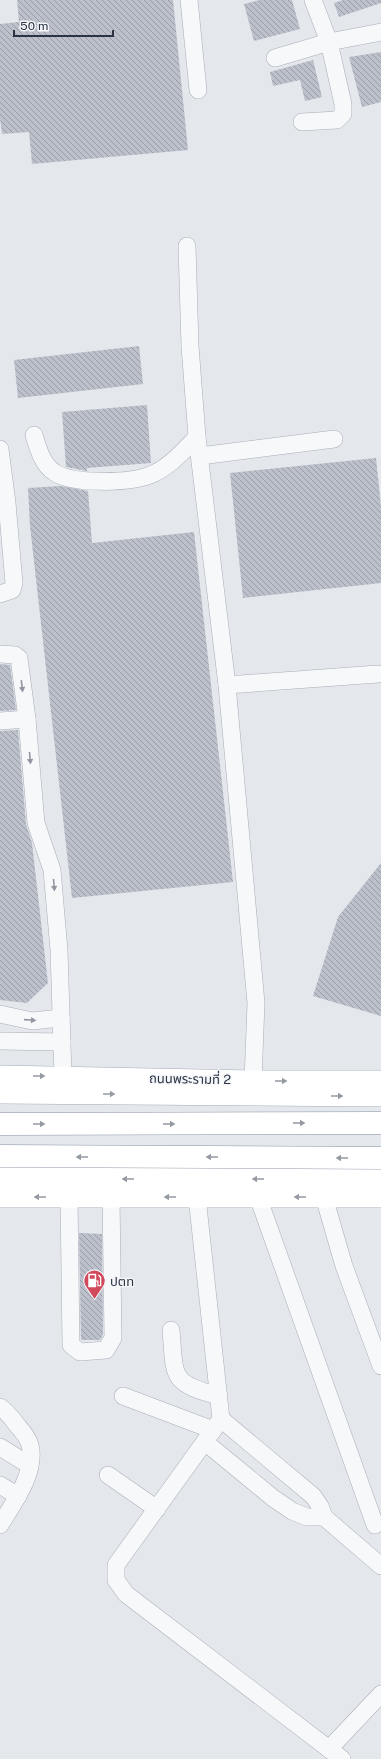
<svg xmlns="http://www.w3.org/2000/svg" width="381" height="1759" viewBox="0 0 381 1759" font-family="'Public Sans','Noto Sans Thai',sans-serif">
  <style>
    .building { fill: url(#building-back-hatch) }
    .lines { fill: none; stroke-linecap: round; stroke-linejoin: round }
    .minor-casing { stroke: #a9aeb7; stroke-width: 18 }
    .major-casing { stroke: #a3abb8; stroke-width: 22 }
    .highway-casing { stroke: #8b94a3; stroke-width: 23 }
    .minor { stroke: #f7f8fa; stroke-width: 17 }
    .major { stroke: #fff; stroke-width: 21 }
    .highway { stroke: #fff; stroke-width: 22 }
    .oneway { fill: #9196a0 }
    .oneway2 { fill: #959aa2 }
    .labels { text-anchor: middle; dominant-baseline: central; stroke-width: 3; stroke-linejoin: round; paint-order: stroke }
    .street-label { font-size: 13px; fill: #2b3445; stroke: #f4f6f9 }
    .poi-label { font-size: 13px; fill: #2b3445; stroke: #f4f6f9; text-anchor: start }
  </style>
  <defs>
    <pattern id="building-back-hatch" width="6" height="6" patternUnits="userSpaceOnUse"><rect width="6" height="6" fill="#bbc0ca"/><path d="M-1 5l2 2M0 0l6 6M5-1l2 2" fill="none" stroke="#989da6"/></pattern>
  </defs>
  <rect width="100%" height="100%" fill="#e4e7ec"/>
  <g class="building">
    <path d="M17,0h156l15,150 -156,14 -3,-32 -27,2 -2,-16v-94l19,-2z"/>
    <path d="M260,0h32l8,29 -46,12 -10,-37z"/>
    <path d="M343,0h38v3l-42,14 -5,-14z"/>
    <path d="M381,52v50l-19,5 -13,-50z"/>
    <path d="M313,60l9,37 -17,4 -5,-21 -27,6 -3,-14z"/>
    <path d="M139,346l4,38 -125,14 -4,-38z"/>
    <path d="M147,405l4,58 -64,5v3l-21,-4 -4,-55z"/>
    <path d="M376,458l5,49v76l-138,15 -13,-125z"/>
    <path d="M60,486l28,5 4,52 102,-11 39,350 -161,16 -42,-372 -2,-38z"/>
    <path d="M0,664l10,1 6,45 -16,1z"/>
    <path d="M18,730l8,94 6,19 16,140 -21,20 -27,-3v-269z"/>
    <path d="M381,863v153l-68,-20 25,-79z"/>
    <path d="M79,1233l23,1 1,101 -3,5h-19z"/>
  </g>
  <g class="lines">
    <defs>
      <g id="minor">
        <path d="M189,0l9,90"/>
        <path d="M275,58l54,-16 52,-10"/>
        <path d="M302,122l35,-2 6,-6v-10l-14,-62 -16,-42"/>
        <path d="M187,246l3,100 7,91 30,248 29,318 -3,78"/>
        <path d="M34,435c4,13 8,29 20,37 18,13 77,11 96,3 19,-7 33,-24 47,-38"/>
        <path d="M0,449l7,54 7,80 -2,7 -12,4"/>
        <path d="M200,456l134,-17"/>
        <path d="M0,654l15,1 4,3 8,61 9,104 16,47 7,80 4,126"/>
        <path d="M227,685l151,-11"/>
        <path d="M0,721l27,-2"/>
        <path d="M0,1014l32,7 29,-3"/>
        <path d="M0,1041l62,1"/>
        <path d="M69,1197l2,148 9,7 26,-2 7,-12 -2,-141"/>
        <path d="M197,1197l24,222 92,77 7,10 4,11 57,49"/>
        <path d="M258,1197l117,328"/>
        <path d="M324,1197l20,69 37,100"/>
        <path d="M171,1330c4,48 -1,53 48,66"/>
        <path d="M123,1396l90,34"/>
        <path d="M0,1407c7,5 12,11 17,18 5,6 11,12 13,20 7,27 -17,59 -30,80"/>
        <path d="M221,1419l-105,146v15l10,14 216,165"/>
        <path d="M205,1442l68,56 19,13 15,6h17"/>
        <path d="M0,1447l29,18"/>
        <path d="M108,1475l49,34"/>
        <path d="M0,1485l18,11"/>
        <path d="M329,1749l52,-55"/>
      </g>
      <g id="major">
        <path d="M0,1076l253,5h128"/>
        <path d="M0,1093l381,3"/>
        <path d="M0,1178l381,2"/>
        <path d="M0,1197h381"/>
      </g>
      <g id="highway">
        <path d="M0,1124l381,-1"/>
        <path d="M0,1156l381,2"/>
      </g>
    </defs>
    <use href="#minor" class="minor-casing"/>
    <use href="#major" class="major-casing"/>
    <use href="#highway" class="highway-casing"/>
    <use href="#minor" class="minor"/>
    <use href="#major" class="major"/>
    <use href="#highway" class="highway"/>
  </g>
  <defs><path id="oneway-solid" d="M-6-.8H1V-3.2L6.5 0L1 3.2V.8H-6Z"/></defs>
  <g class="oneway">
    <use href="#oneway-solid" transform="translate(22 686) rotate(83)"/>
    <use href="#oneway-solid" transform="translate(30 758) rotate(85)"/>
    <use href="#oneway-solid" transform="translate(54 885) rotate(85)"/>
    <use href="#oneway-solid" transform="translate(30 1020) rotate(4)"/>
  </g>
  <g class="oneway2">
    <use href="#oneway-solid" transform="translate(39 1076)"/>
    <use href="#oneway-solid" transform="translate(281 1081)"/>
    <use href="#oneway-solid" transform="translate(109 1094)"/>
    <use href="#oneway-solid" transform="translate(337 1096)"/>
    <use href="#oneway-solid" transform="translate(299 1123)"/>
    <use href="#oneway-solid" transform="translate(39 1124)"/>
    <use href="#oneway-solid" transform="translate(169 1124)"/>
    <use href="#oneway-solid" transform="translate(82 1157) rotate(-180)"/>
    <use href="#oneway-solid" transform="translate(212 1157) rotate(-180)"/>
    <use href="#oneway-solid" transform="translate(342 1158) rotate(-180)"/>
    <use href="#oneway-solid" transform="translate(128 1179) rotate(-180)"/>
    <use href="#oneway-solid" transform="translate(258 1179) rotate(-180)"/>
    <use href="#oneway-solid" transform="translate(40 1197) rotate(-180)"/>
    <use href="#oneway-solid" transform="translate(170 1197) rotate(180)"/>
    <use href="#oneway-solid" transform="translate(300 1197) rotate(180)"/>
  </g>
  <defs>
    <symbol id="fuel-pin" viewBox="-11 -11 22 30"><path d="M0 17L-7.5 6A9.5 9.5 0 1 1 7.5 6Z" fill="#d1495b" stroke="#f4f6f9"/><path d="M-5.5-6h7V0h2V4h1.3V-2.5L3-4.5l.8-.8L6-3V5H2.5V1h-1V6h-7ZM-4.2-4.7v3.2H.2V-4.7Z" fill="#fff"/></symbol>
  </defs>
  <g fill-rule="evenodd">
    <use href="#fuel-pin" x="82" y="1268" width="25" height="34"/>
  </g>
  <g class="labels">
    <g class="street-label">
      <text transform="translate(190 1079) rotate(1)">ถนนพระรามที่ 2</text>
    </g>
    <g class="poi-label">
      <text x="110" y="1281">ปตท</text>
    </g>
  </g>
  <path d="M14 30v6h99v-6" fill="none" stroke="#2b3445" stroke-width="2"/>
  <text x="20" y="30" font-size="12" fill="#2b3445" stroke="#f4f6f9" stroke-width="3" paint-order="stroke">50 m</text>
</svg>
